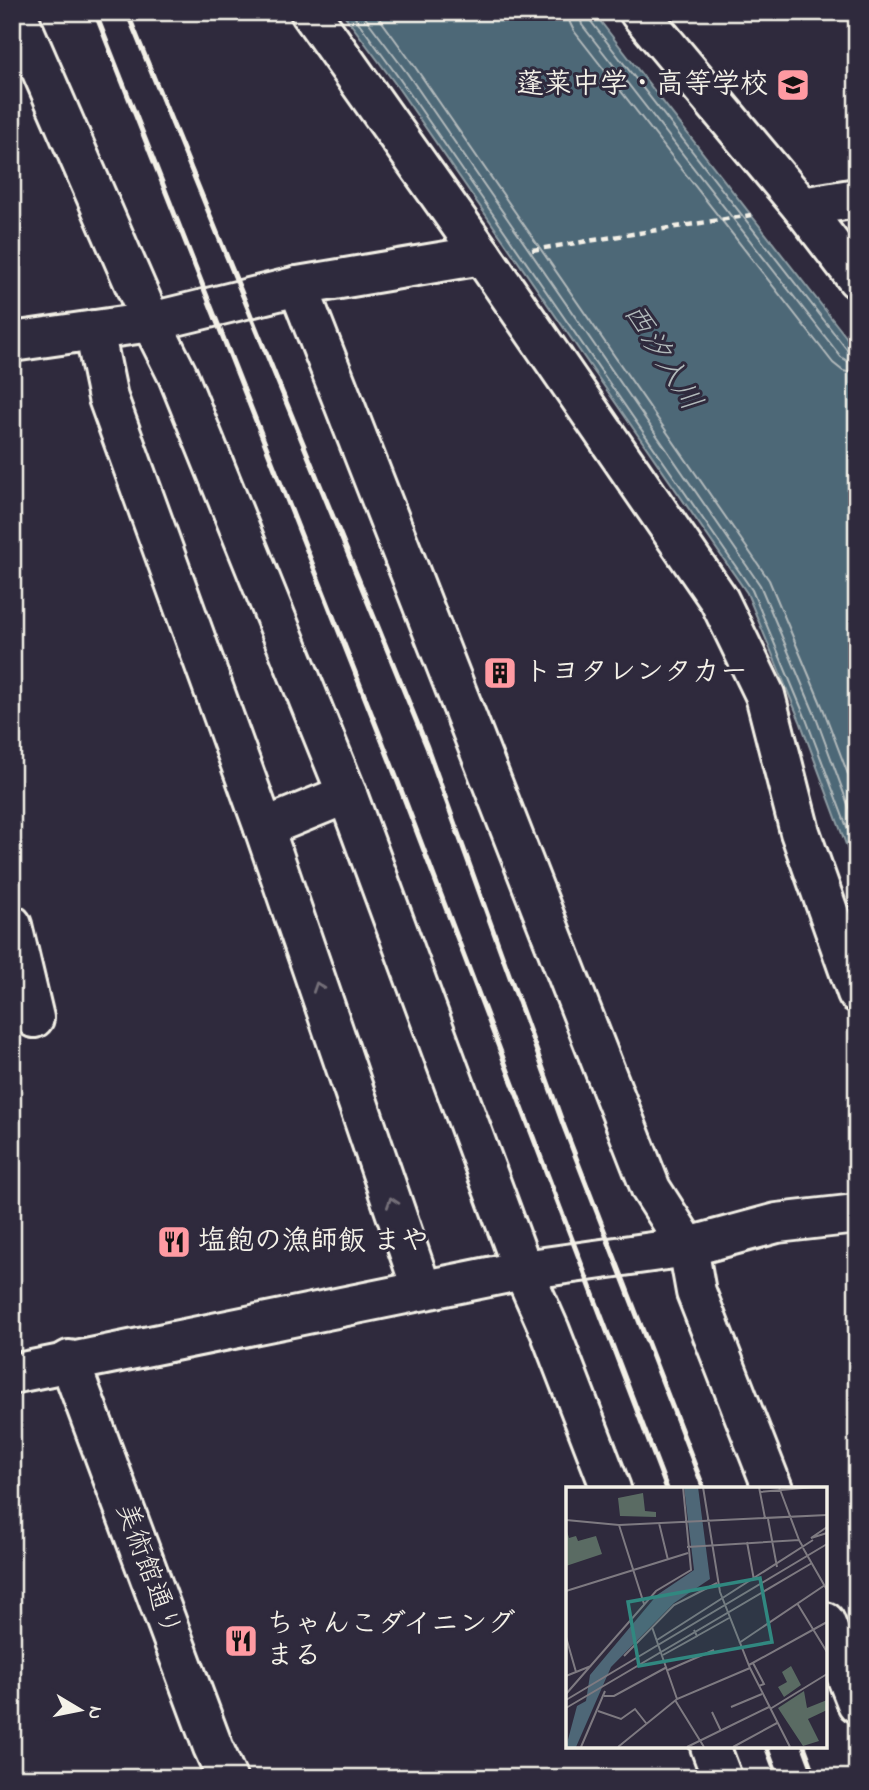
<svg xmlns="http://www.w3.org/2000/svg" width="869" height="1790" viewBox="0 0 869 1790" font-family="'Indie Flower','Klee One',sans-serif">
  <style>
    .water { fill: #4e6777; stroke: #909ea4; stroke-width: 2 }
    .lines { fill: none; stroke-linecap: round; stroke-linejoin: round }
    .shore { stroke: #b2babb; stroke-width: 2 }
    .minor-casing { stroke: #f4f1e8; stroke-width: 44 }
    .path { stroke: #f4f1e8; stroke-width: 4.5; stroke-dasharray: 7 5; stroke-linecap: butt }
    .minor { stroke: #2f2a3d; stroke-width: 38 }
    .rail { stroke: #f4f1e8; stroke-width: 5 }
    .oneway { stroke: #747079 }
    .labels { text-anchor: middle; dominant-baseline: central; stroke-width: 6; stroke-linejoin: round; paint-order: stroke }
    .poi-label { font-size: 28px; font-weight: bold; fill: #f4f1e8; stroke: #2f2a3d; text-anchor: start }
    .street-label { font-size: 28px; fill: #f4f1e8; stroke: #2f2a3d }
    .water-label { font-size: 30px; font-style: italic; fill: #b2babb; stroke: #2f2a3d }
    .inset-road { fill: none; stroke: #7e7a81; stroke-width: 2 }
    .view { fill: #318880; fill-opacity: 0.15; stroke: #318880; stroke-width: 3.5 }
    .inset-edge { fill: none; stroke: #f4f1e8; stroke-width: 3.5 }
  </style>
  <rect width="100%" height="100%" fill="#2f2a3d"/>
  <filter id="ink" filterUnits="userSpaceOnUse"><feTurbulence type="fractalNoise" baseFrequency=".0143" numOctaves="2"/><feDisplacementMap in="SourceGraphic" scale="14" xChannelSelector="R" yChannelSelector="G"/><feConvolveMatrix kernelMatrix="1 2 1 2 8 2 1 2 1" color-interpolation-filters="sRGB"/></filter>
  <g filter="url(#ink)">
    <path class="water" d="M342,12h251l264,339v523l-57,-153 -53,-128 -353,-511z"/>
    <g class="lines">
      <g class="shore">
        <path d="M351,12l48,66 353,512 54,129 51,135"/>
        <path d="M361,12l46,61 353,512 55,130 42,114"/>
        <path d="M375,12l40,55 354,513 55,131 33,87"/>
        <path d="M568,12l2,11 4,8 259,332 10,8 14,3"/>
        <path d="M579,12l3,13 259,332 8,5 8,1"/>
        <path d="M588,12l1,7 259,332 9,4"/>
      </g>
      <defs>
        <g id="minor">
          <path d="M16,12l135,310 27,54 169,418 176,476 27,61 61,158"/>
          <path d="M310,12l172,243 237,345 46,95 35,137 57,161"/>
          <path d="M639,12l163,195 55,72"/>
          <path d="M802,207l55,-9"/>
          <path d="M298,286l353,903 37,58 8,45 77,197"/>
          <path d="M94,330l14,68 156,430 83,-34"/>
          <path d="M12,342l139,-20 147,-36 184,-31"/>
          <path d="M264,828l158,462"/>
          <path d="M12,925l22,93"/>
          <path d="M69,1360l144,387 14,31"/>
          <path d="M12,1374l511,-104 165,-23 89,-24 80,-9"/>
          <path d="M825,1622l32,81"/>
          <path d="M710,1746l12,32"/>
        </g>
      </defs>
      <use href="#minor" class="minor-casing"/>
      <path class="path" d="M532,250l219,-35"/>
      <use href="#minor" class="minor"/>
      <g class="rail">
        <path d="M95,12l295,749 277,728"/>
        <path d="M127,12l300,735 136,377 141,365"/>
        <path d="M766,1746l12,32"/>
        <path d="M804,1746l12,32"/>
      </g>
    </g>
    <defs><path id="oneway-chevron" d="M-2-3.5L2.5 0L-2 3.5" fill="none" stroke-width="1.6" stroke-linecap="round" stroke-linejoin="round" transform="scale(1.75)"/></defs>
    <g class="oneway">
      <use href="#oneway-chevron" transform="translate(318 987) rotate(-109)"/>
      <use href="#oneway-chevron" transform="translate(392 1202) rotate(-109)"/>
    </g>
  </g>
  <defs>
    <symbol id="school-square" viewBox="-11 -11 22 22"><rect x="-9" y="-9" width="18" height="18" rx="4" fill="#ff9aa2" stroke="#2f2a3d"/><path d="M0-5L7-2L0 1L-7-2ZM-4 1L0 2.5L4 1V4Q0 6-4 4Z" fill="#111"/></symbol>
    <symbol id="building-square" viewBox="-11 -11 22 22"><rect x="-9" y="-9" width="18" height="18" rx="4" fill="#ff9aa2" stroke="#2f2a3d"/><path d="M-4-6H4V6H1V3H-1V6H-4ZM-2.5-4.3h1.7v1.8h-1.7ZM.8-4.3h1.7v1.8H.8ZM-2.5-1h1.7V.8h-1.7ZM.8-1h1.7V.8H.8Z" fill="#111"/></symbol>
    <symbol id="restaurant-square" viewBox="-11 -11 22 22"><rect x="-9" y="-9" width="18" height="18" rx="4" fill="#ff9aa2" stroke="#2f2a3d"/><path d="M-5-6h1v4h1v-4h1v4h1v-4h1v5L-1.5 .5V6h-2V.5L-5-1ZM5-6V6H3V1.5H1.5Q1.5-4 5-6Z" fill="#111"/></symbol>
  </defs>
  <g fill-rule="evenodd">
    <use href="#school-square" x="774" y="66" width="38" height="38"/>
    <use href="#building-square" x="481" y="654" width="38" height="38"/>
    <use href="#restaurant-square" x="155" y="1223" width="38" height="38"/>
    <use href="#restaurant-square" x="222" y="1622" width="38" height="38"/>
  </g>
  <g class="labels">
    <g class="poi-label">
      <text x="768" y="85" text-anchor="end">蓬莱中学・高等学校</text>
      <text x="524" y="673">トヨタレンタカー</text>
      <text x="198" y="1242">塩飽の漁師飯 まや</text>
      <text x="266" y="1625">ちゃんこダイニング<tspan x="266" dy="32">まる</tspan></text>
    </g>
    <g class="street-label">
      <text transform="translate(147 1570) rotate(70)">美術館通り</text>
    </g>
    <g class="water-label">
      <text transform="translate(661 358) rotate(58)">西汐入川</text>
    </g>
  </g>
  <g transform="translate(566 1487)">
    <rect width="261" height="261" fill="#2f2a3d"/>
    <path d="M77,6l2,18 11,1v5l-36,-1 -2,-18zM0,41l3,10 7,-2 2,5 18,-5 6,18 -36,12zM225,179l10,19 -17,12 -6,-10 9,-5 -5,-10zM238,204l3,17 20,-8v10l-19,9 11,22 -16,5 -25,-38z" fill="#5a6b63"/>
    <path d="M118,0h14l12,92 -36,24 -63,64 -35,80h-10l11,-41 9,-5 4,-26 67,-80 37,-25z" fill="#4e6777"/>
    <path class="inset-road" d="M137,0l17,105 30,76 40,79M193,0l6,31M213,0l20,53M194,5l54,-5M202,32l9,48M0,33l53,5 208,-10M93,36l9,37M53,38l25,79M261,40l-16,11 16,-5M181,55l7,38M121,60l112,-7 4,7M237,61l24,42M0,104l122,-38M231,116l30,49M86,140l25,72M131,149l32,-18M0,150l10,35M91,153l156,-100M173,156l86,-58M97,168l34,-19 -3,-6M58,169l50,-51 43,-22M187,176l11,21 -5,2M183,178l78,-43M102,183l46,-20M0,189l25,-10M0,207l90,-103 35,-21 -8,-83M38,209h10l53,-29M0,213l261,-156M109,213l29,47M165,220l31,-13M0,221l246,-145M204,222l57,-35M32,224l23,8 14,-10 11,14M146,225l9,19M15,260l24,-56M52,260l59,-48 73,-31M121,260l82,-40M167,260l44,-24"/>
    <path class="view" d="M194,91l12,64 -133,24 -11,-64z"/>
    <rect width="261" height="261" class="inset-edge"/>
  </g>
  <rect width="869" height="1790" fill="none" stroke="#2f2a3d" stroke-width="42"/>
  <rect x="21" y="21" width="827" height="1748" fill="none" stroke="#f4f1e8" stroke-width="2.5" filter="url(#ink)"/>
  <g transform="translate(80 1710) rotate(100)" stroke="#2f2a3d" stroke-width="5" paint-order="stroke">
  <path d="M0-5L12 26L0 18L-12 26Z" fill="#f4f1e8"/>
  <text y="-10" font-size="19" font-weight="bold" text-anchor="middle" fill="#f4f1e8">N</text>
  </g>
</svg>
